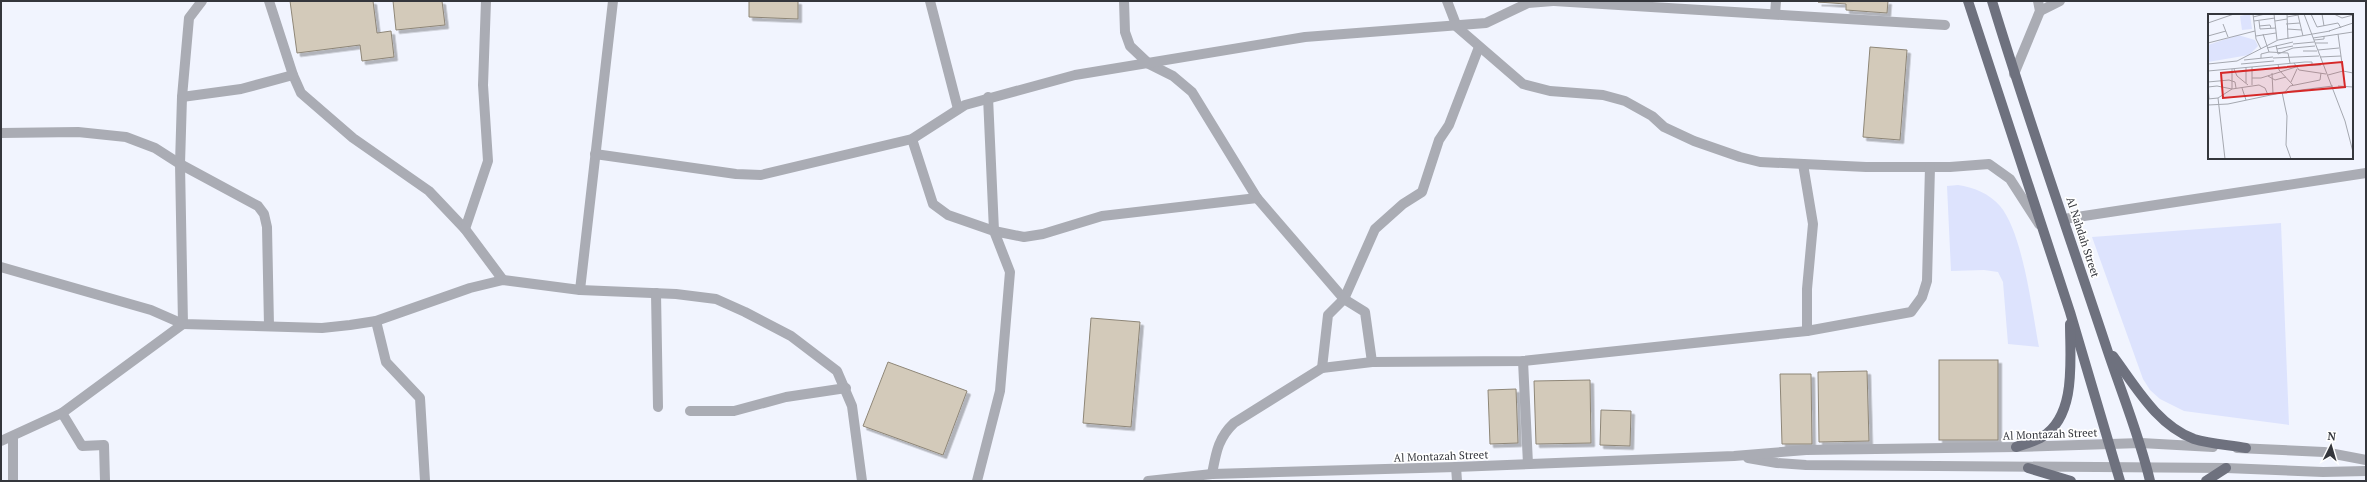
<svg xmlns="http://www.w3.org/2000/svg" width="2367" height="482" viewBox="0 0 2367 482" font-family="'PT Serif',serif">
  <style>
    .green { fill: #dde3fd }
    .building { fill: #d3caba; stroke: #8e8677; filter: url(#shadow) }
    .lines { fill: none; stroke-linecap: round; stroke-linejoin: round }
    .minor { stroke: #aaacb4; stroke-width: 10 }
    .major { stroke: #6e717e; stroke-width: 10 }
    .labels { text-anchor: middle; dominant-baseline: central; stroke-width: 3.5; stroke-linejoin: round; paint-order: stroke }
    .street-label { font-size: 11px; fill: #34363c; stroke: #fff }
    .inset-road { fill: none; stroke: #a5a8b0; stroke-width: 1 }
    .view { fill: #d62828; fill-opacity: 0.15; stroke: #d62828; stroke-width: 2 }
    .inset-edge { fill: none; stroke: #34363c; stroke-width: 2 }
  </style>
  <defs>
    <filter id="shadow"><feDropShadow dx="3.5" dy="3.5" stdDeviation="0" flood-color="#0004"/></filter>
  </defs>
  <rect width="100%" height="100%" fill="#f1f4fe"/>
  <g class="green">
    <path d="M1958,185c15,2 32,9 42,21 23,27 32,105 39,141l-31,-3 -5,-62 -5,-10 -14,-2 -33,1 -4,-85z"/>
    <path d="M2281,223l8,202 -105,-14 -24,-12 -10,-9 -7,-11 -51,-142z"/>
  </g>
  <g class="building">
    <path d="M290,1h83l4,32 14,-2 3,26 -32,4 -2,-16 -63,8z"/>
    <path d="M393,1h49l3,24 -49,5z"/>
    <path d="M749,1h49v18l-49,-2z"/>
    <path d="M1888,1l-1,12 -41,-3v-6l-28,-2z"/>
    <path d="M1870,47l37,3 -7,90 -37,-3z"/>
    <path d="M1091,318l49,4 -9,105 -48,-4z"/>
    <rect x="1939" y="360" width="59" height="80"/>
    <path d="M888,362l79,29 -24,64 -80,-29z"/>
    <path d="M1867,371l2,70 -50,1 -1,-70z"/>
    <path d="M1780,374h31l1,70h-30z"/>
    <path d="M1590,380l1,63 -55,1 -2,-63z"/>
    <path d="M1516,389l2,54 -28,1 -2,-54z"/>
    <path d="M1601,410l30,1 -1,35 -30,-1z"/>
  </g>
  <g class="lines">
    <g class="minor">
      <path d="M269,1l24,74 8,18 52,45 76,53 36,38 38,51"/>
      <path d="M930,1l28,108"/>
      <path d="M1124,1l1,31 5,14 19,18 24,12 19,16 65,106 87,101 21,13 7,50"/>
      <path d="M1447,1l10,26 66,57 27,7 53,4 22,6 27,15 12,11 30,14 46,16 20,5 106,5h84l39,-3 21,15 29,45"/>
      <path d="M1554,1l391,24"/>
      <path d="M2040,11l20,-10"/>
      <path d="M1775,14l1,-13"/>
      <path d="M2014,74l26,-63 -2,-10"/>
      <path d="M182,97l59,-8 52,-14"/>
      <path d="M1,133l77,-1 48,5 29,11 25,16 78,42 6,8 3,13 2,99"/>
      <path d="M912,139l21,65 15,11 46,16 30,6 19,-3 59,-18 155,-18"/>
      <path d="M595,154l141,20 25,1 151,-36 53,-34 110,-30 230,-38 181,-14 42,-20 25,-2"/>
      <path d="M1803,164l10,60 -6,65v42"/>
      <path d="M2064,219l302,-46"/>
      <path d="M465,229l23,-68 -5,-76 3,-84"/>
      <path d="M1,267l150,43 32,14 139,4 28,-3 26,-4 94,-33 33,-8 77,10 96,4 40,5 29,13 46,24 46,35 15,35 10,75"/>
      <path d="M580,290l33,-289"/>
      <path d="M656,293l2,114"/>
      <path d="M376,321l10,41 34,36 5,83"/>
      <path d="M183,324l-3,-160 2,-67 7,-79 13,-17"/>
      <path d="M1523,361l5,103"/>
      <path d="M1322,368l6,-53 16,-16 31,-70 28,-25 19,-12 17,-52 10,-15 30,-78"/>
      <path d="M690,411h44l52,-14 60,-9"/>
      <path d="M62,413l20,33 22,-1 1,36"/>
      <path d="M1,441l61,-28 121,-89"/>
      <path d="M2237,448l87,4 42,8"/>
      <path d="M1748,458l29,5 29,2 420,3 97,4 43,-1"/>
      <path d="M1456,467l1,14"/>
      <path d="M1212,474c4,-21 6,-36 22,-51l88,-55 50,-6 151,-1 284,-30 104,-19 11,-15 5,-16 3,-114"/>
      <path d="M13,481v-44"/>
      <path d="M977,481l23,-90 10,-119 -16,-41 -6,-134"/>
      <path d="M1148,481l64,-7 244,-7 278,-11 72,-6 210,-3 125,-4 72,4"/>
    </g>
    <g class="major">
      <path d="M1968,1l102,311 50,169"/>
      <path d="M1992,1c35,115 75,228 113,342 15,46 34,91 45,138"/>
      <path d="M2113,356c23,31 44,69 81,83 16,5 36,6 52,9"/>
      <path d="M2016,447c8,-3 18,-5 26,-10 35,-21 28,-78 28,-113"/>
      <path d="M2028,468l43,13"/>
      <path d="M2206,481l20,-13"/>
    </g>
  </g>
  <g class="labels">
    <g class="street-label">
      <text transform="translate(2083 237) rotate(72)">Al Nahdah Street</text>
      <text transform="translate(2050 434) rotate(-2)">Al Montazah Street</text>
      <text transform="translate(1441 456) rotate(-2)">Al Montazah Street</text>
    </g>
  </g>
  <g transform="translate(2208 14)">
    <rect width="145" height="145" fill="#f1f4fe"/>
    <path d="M42,0l2,15 -10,1 -2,-14zM30,21l17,5 3,6 -9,9 -41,7v-17z" fill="#dde3fd"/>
    <path class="inset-road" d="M45,0l3,25 5,10M66,0l3,26M79,0l1,25M96,0l41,107 8,31M103,0l6,13 21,-4 3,5M114,0l2,12M126,0l8,4 11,-3M45,3l12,-3M79,3l11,-2 5,21M46,7l21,-3M51,7l1,8 16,-1M67,7l12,-2M0,9l26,-9M15,10l5,13M78,10l14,-1M51,12l11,-1 1,3M79,15l15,1M121,17l24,-8M55,20l6,18M130,20l5,37M0,22l18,-5M48,22l20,-3M105,24l40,-6M106,26l10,-1v-3M0,29l47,-12M107,29h13M85,30l21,-2M68,31l2,9 15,-6 22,-2M59,34l26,-6M69,35l16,-3M110,36l21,-2M95,37h14M112,43l21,-1M53,44v-4l8,-2 19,1 2,10M65,44l46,-2M36,46l29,-3M86,49l5,7 27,4M0,50l29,-3 41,-21 52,-9M33,50l33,-3M70,50l1,6 14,15M38,53v16M26,55l3,7 11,9M0,57l97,-9h7v4M64,59l1,21M120,61l15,-4 10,2M60,62l7,4 11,-3M44,64h9l38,-12 22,-1M0,68l21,-2 6,2 1,6M83,68l6,-13M44,71v-18M130,72l15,1M0,73l9,-1 15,3 27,-4 6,3 3,7M0,73l1,12M34,74l4,12M24,75v-20M74,78l5,24 -1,29 5,14M77,78l5,-6 30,-6 1,-7M10,84l7,61M0,85l10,-1 14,-9M0,91l20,-1 57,-12 48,-6"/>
    <path class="view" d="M134,48l3,25 -122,11 -2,-25z"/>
    <rect width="145" height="145" class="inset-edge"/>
  </g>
  <rect width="2367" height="482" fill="none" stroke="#34363c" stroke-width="4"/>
  <g transform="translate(2331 446) rotate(5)" stroke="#ffffff" stroke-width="3" paint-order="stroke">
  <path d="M0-3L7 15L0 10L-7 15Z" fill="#34363c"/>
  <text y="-6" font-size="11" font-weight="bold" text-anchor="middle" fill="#34363c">N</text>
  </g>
</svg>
